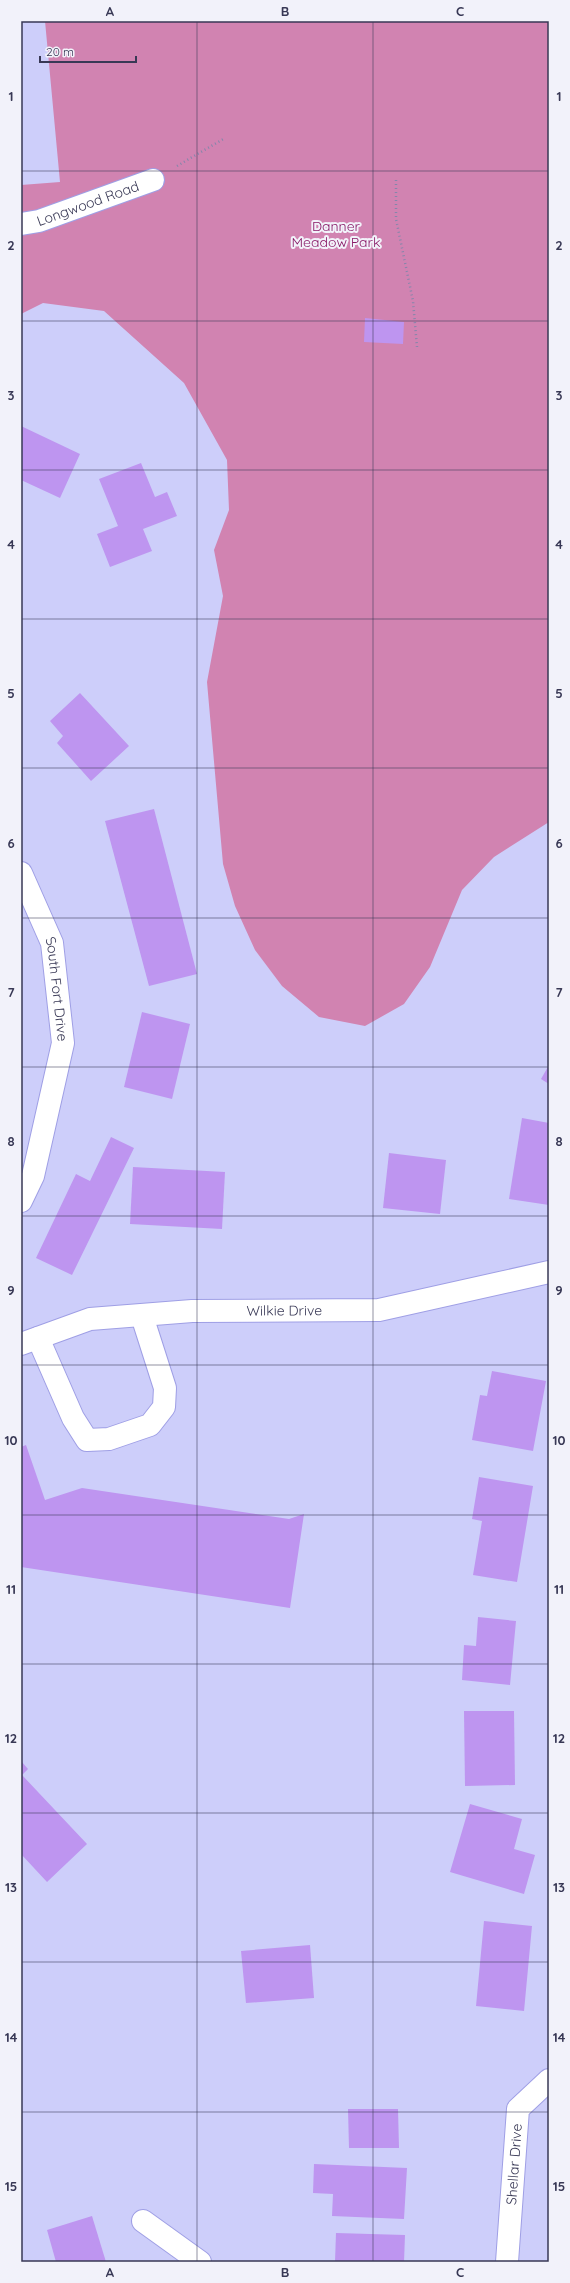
<svg xmlns="http://www.w3.org/2000/svg" width="570" height="2283" viewBox="0 0 570 2283" font-family="Quicksand,sans-serif">
  <style>
    .green { fill: #d183b1 }
    .building { fill: #be95f0 }
    .lines { fill: none; stroke-linecap: round; stroke-linejoin: round }
    .minor-casing { stroke: #9f9fe5; stroke-width: 24 }
    .path { stroke: #8586ab; stroke-width: 2.5; stroke-dasharray: 1 3; stroke-linecap: butt }
    .minor { stroke: #fff; stroke-width: 22 }
    .grid { fill: none; stroke: #383855; stroke-width: 1; stroke-opacity: 0.55 }
    .labels { text-anchor: middle; dominant-baseline: central; stroke-width: 4; stroke-linejoin: round; paint-order: stroke }
    .street-label { font-size: 14px; fill: #383855; stroke: #f2f2fa }
    .park-label { font-size: 14px; fill: #891a67; stroke: #f2f2fa }
    .neatline { fill: none; stroke: #383855; stroke-width: 1.5 }
    .grid-label { font-size: 13px; text-anchor: middle; font-weight: bold; fill: #383855 }
  </style>
  <rect width="100%" height="100%" fill="#cdcefa"/>
  <path class="green" d="M45,21h504v801l-55,35 -32,33 -32,77 -26,37 -39,22 -46,-9 -37,-31 -27,-36 -20,-44 -12,-42 -16,-182 16,-86 -9,-46 15,-40 -2,-50 -43,-77 -80,-72 -61,-8 -22,11v-129l39,-3z"/>
  <g class="building">
    <path d="M365,318l39,4 -1,22 -39,-2z"/>
    <path d="M21,426l59,28 -20,44 -39,-18z"/>
    <path d="M141,463l14,34 12,-5 10,24 -34,13 9,22 -42,16 -13,-33 21,-8 -19,-47z"/>
    <path d="M80,693l49,53 -38,35 -34,-38 6,-7 -13,-15z"/>
    <path d="M154,809l43,165 -48,12 -44,-165z"/>
    <path d="M142,1012l48,12 -18,75 -48,-12z"/>
    <path d="M549,1065v19l-8,-5z"/>
    <path d="M522,1118l27,5v82l-40,-6z"/>
    <path d="M111,1137l23,11 -62,127 -36,-17 40,-84 14,7z"/>
    <path d="M389,1153l57,7 -6,54 -57,-6z"/>
    <path d="M133,1167l92,5 -3,57 -92,-5z"/>
    <path d="M492,1371l54,10 -13,70 -61,-11 8,-45 7,1z"/>
    <path d="M26,1445l19,55 37,-12 207,31 15,-5 -14,94 -269,-41v-120z"/>
    <path d="M479,1477l54,9 -16,96 -44,-7 9,-54 -10,-2z"/>
    <path d="M478,1617l38,4 -6,64 -48,-5 2,-35 12,1z"/>
    <path d="M464,1711h50l1,74 -50,1z"/>
    <path d="M21,1761l7,8 -6,6 65,69 -40,38 -26,-28z"/>
    <path d="M470,1804l52,15 -8,30 21,6 -11,39 -74,-22z"/>
    <path d="M484,1921l48,5 -8,85 -48,-5z"/>
    <path d="M310,1945l4,53 -68,5 -5,-52z"/>
    <path d="M348,2109h50l1,39h-50z"/>
    <path d="M314,2164l93,4 -3,51 -72,-3 1,-22 -20,-1z"/>
    <path d="M92,2216l14,46h-50l-9,-32z"/>
    <path d="M336,2233l69,2 -1,27h-69z"/>
  </g>
  <g class="lines">
    <defs>
      <g id="minor">
        <path id="s1" d="M21,224l18,-3 114,-41"/>
        <path id="s2" d="M21,873l31,70 11,100 -30,133 -12,25"/>
        <path d="M38,1338l35,80 14,22 22,-1 41,-14 14,-18 1,-19 -23,-72"/>
        <path id="s3" d="M21,1344l69,-25 102,-8 187,-1 170,-38"/>
        <path d="M143,2221l57,41"/>
        <path id="s4" d="M507,2262l11,-153 31,-29"/>
      </g>
    </defs>
    <use href="#minor" class="minor-casing"/>
    <g class="path">
      <path d="M177,166l48,-28"/>
      <path d="M396,180v39l17,82 4,46"/>
    </g>
    <use href="#minor" class="minor"/>
  </g>
  <path class="grid" d="M197,21v2241M373,21v2241M21,171h528M21,321h528M21,470h528M21,619h528M21,768h528M21,918h528M21,1067h528M21,1216h528M21,1365h528M21,1515h528M21,1664h528M21,1813h528M21,1962h528M21,2112h528"/>
  <g class="labels">
    <g class="street-label">
      <text stroke="none"><textPath href="#s1" startOffset="70">Longwood Road</textPath></text>
      <text stroke="none"><textPath href="#s2" startOffset="123">South Fort Drive</textPath></text>
      <text stroke="none"><textPath href="#s3" startOffset="268">Wilkie Drive</textPath></text>
      <text stroke="none"><textPath href="#s4" startOffset="98">Shellar Drive</textPath></text>
    </g>
    <g class="park-label">
      <text x="336" y="226">Danner<tspan x="336" dy="16">Meadow Park</tspan></text>
    </g>
  </g>
  <rect width="570" height="2283" fill="none" stroke="#f2f2fa" stroke-width="44"/>
  <path d="M40 56v6h96v-6" fill="none" stroke="#383855" stroke-width="2"/>
  <text x="46" y="56" font-size="12" fill="#383855" stroke="#f2f2fa" stroke-width="3" paint-order="stroke">20 m</text>
  <rect x="22" y="22" width="526" height="2239" class="neatline"/>
  <g class="grid-label">
    <text x="110" y="16">A</text>
    <text x="285" y="16">B</text>
    <text x="460" y="16">C</text>
    <text x="11" y="101">1</text>
    <text x="559" y="101">1</text>
    <text x="11" y="250">2</text>
    <text x="559" y="250">2</text>
    <text x="11" y="400">3</text>
    <text x="559" y="400">3</text>
    <text x="11" y="549">4</text>
    <text x="559" y="549">4</text>
    <text x="11" y="698">5</text>
    <text x="559" y="698">5</text>
    <text x="11" y="848">6</text>
    <text x="559" y="848">6</text>
    <text x="11" y="997">7</text>
    <text x="559" y="997">7</text>
    <text x="11" y="1146">8</text>
    <text x="559" y="1146">8</text>
    <text x="11" y="1295">9</text>
    <text x="559" y="1295">9</text>
    <text x="11" y="1445">10</text>
    <text x="559" y="1445">10</text>
    <text x="11" y="1594">11</text>
    <text x="559" y="1594">11</text>
    <text x="11" y="1743">12</text>
    <text x="559" y="1743">12</text>
    <text x="11" y="1892">13</text>
    <text x="559" y="1892">13</text>
    <text x="11" y="2042">14</text>
    <text x="559" y="2042">14</text>
    <text x="11" y="2191">15</text>
    <text x="559" y="2191">15</text>
    <text x="110" y="2277">A</text>
    <text x="285" y="2277">B</text>
    <text x="460" y="2277">C</text>
  </g>
</svg>
